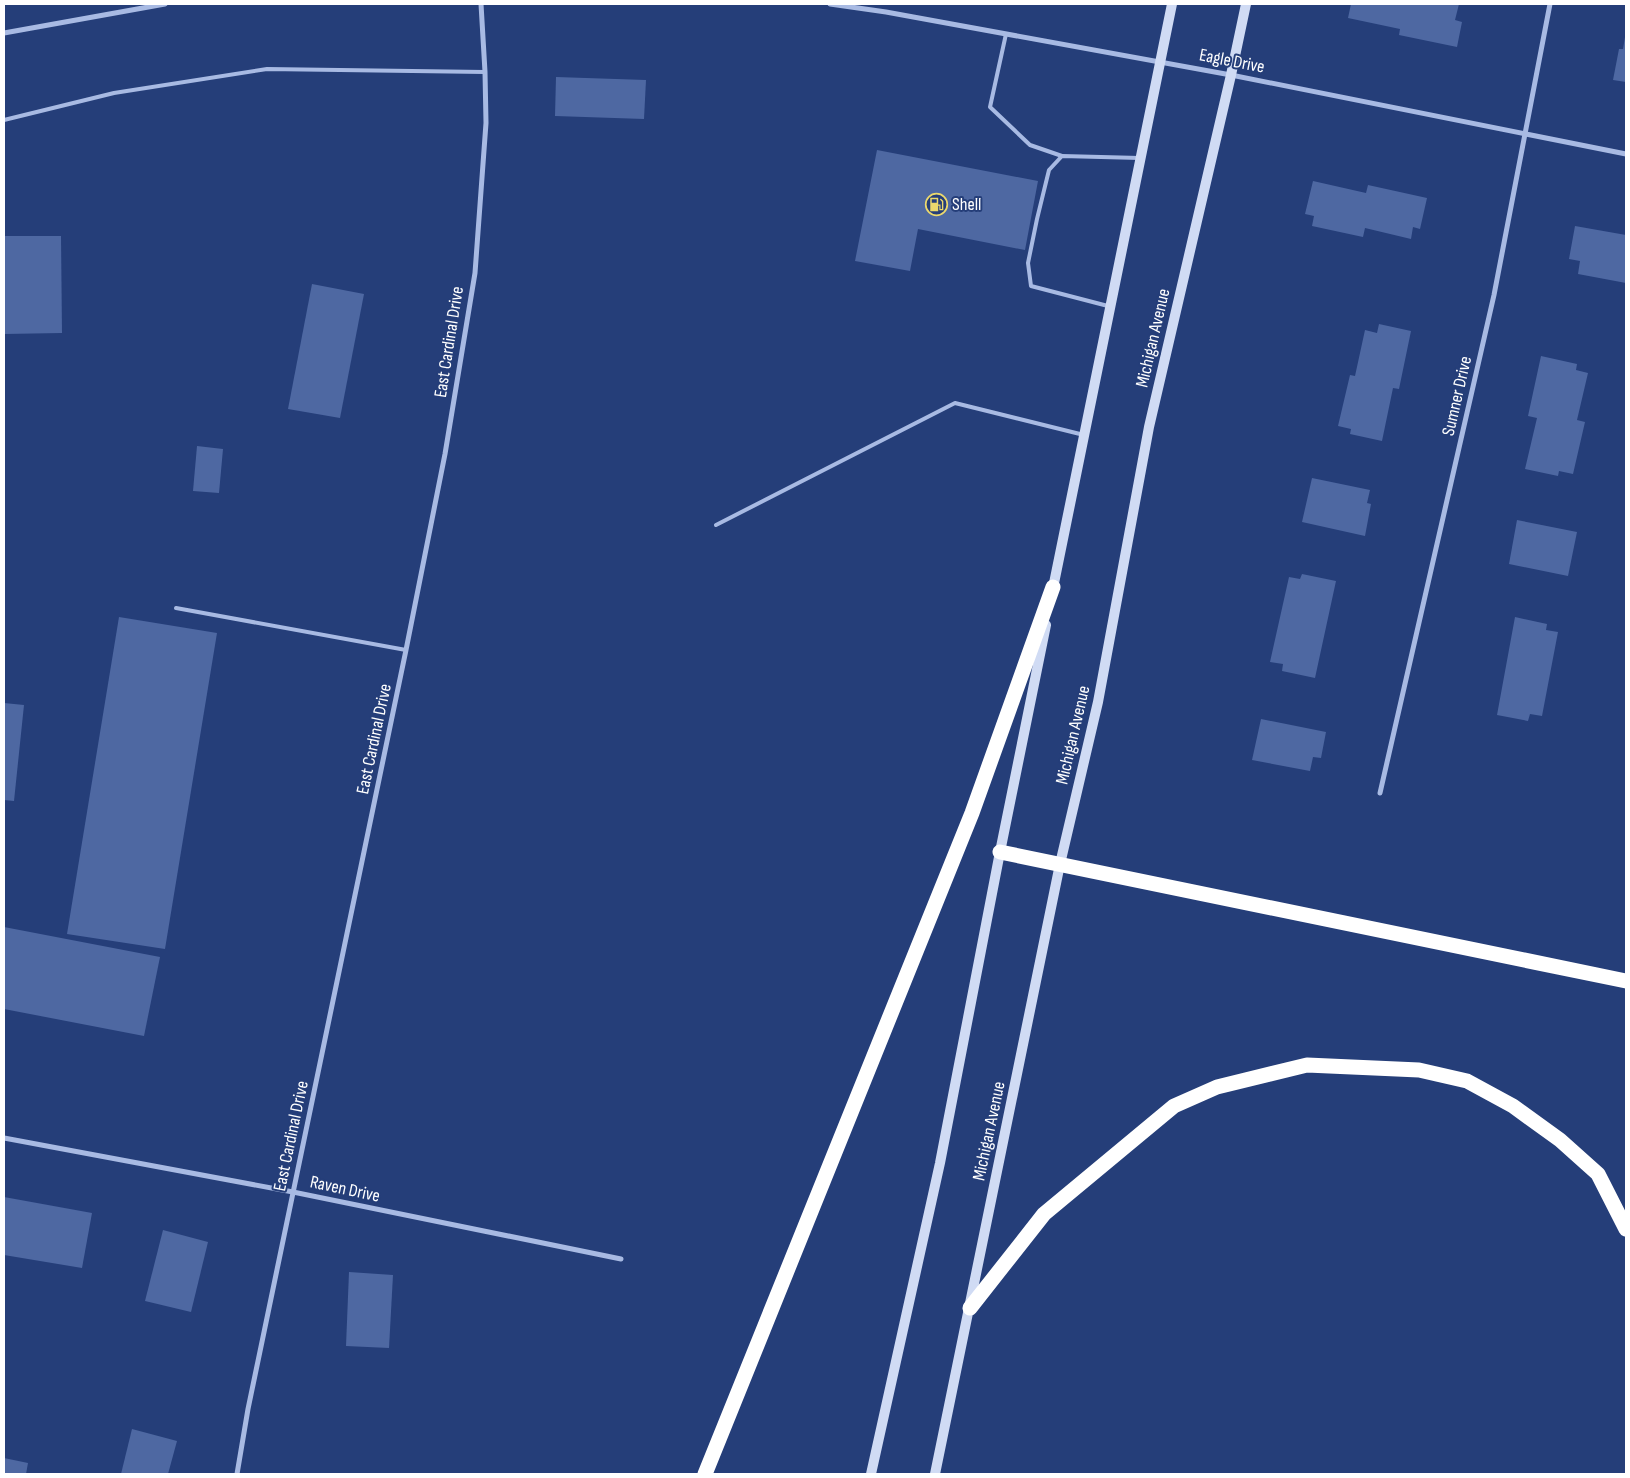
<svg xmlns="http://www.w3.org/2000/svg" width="1630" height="1478" viewBox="0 0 1630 1478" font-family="'Sofia Sans Condensed',sans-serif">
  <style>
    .building { fill: #4e68a2 }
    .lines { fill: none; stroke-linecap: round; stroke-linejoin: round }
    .lane { stroke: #a8bae3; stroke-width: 4 }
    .street { stroke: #a8bae3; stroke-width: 5 }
    .secondary { stroke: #d0dbf4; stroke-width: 10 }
    .highway { stroke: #fff; stroke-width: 15 }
    .labels { text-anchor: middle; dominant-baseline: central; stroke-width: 4; stroke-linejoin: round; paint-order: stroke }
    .street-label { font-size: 18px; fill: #fff; stroke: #253e79 }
    .poi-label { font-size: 18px; fill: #fff; stroke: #253e79; text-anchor: start }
  </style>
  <rect width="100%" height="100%" fill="#253e79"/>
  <g class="building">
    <path d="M1351,4h108l-4,16 7,2 -5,25 -58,-12 1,-6 -52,-11z"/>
    <path d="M1625,37h1v45l-13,-2 6,-31h4z"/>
    <path d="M556,77l90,3 -2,39 -89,-3z"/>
    <path d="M877,150l161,31 -13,69 -107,-21 -8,42 -55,-10z"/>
    <path d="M1313,181l53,12 2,-8 59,13 -7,31 -7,-2 -2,12 -46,-11 -2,9 -51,-11 2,-10 -9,-2z"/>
    <path d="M1575,226l51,9v48l-48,-9 2,-13 -11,-2z"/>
    <path d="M4,236h57l1,97 -58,1z"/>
    <path d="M312,284l52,10 -24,124 -52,-9z"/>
    <path d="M1379,324l32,7 -12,58 -6,-1 -11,53 -32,-7 1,-5 -13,-3 12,-51 5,1 10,-46 12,3z"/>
    <path d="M1541,356l36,8 -1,6 12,3 -11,47 8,2 -12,52 -14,-3 -1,5 -33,-7 12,-51 -9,-2z"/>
    <path d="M197,446l26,3 -4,44 -26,-2z"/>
    <path d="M1312,478l58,12 -3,13 4,1 -6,32 -63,-14z"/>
    <path d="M1517,520l60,12 -9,44 -59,-12z"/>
    <path d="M1302,574l34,7 -21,97 -33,-7 1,-7 -13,-2 19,-85 11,2z"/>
    <path d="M119,617l98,16 -52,316 -98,-15z"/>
    <path d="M1515,617l32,7 -1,6 12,2 -16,84 -12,-2 -2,7 -31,-6z"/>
    <path d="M4,703l20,2 -10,96 -10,-1z"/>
    <path d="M1261,719l65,13 -5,26 -8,-1 -3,14 -58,-11z"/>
    <path d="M4,927l156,30 -16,79 -140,-27z"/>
    <path d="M4,1197l88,16 -10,55 -78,-13z"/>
    <path d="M163,1230l45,12 -17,70 -46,-11z"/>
    <path d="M349,1272l44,3 -4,73 -43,-2z"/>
    <path d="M132,1429l45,12 -9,33h-47z"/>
    <path d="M4,1458l24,5 -2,11h-22z"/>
  </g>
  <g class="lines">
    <g class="lane">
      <path d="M1006,34l-16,73 40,38 32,11"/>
      <path d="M4,120l110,-27 153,-24 218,3"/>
      <path d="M1108,306l-77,-20 -3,-23 9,-44 12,-49 13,-14 78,2"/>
      <path d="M716,525l239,-122 129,32"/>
      <path d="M176,608l230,42"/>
    </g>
    <g class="street">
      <path d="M830,4l56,8 345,63 395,79"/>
      <path d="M4,33l161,-29"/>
      <path d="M1380,793l114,-498 56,-291"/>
      <path d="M4,1138l289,54 328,67"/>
      <path d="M237,1474l11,-65 158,-759 39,-196 30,-181 11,-150 -1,-51 -4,-68"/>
    </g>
    <g class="secondary">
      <path d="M1052,593l120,-589"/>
      <path d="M871,1474l69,-311 60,-311 46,-227"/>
      <path d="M935,1474l125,-610 38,-162 51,-275 82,-352 15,-71"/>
    </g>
    <g class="highway">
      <path d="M1000,852l626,129"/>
      <path d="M970,1308l74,-94 130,-108 43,-19 90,-22 112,5 48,11 46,25 47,34 38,34 28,55"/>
      <path d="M705,1474l267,-661 81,-226"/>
    </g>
  </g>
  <defs>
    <symbol id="fuel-ring" viewBox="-11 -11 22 22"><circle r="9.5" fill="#253e79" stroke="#ecd96d" stroke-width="1.5"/><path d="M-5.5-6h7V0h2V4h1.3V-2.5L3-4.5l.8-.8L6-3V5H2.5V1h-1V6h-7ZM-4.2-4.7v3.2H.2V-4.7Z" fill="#ecd96d"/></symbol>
  </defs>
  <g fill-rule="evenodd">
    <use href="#fuel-ring" x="924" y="192" width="25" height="25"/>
  </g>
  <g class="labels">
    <g class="street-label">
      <text transform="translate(1232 61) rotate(11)">Eagle Drive</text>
      <text transform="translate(1153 338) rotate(-77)">Michigan Avenue</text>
      <text transform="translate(449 342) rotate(-81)">East Cardinal Drive</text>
      <text transform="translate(1457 396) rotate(-77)">Sumner Drive</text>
      <text transform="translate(1073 735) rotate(-77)">Michigan Avenue</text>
      <text transform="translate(374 739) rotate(-78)">East Cardinal Drive</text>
      <text transform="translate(989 1131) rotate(-78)">Michigan Avenue</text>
      <text transform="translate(291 1136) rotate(-78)">East Cardinal Drive</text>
      <text transform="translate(345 1189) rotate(12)">Raven Drive</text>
    </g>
    <g class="poi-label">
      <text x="952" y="204">Shell</text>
    </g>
  </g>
  <rect width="1630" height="1478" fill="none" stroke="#ffffff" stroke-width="10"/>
</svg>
